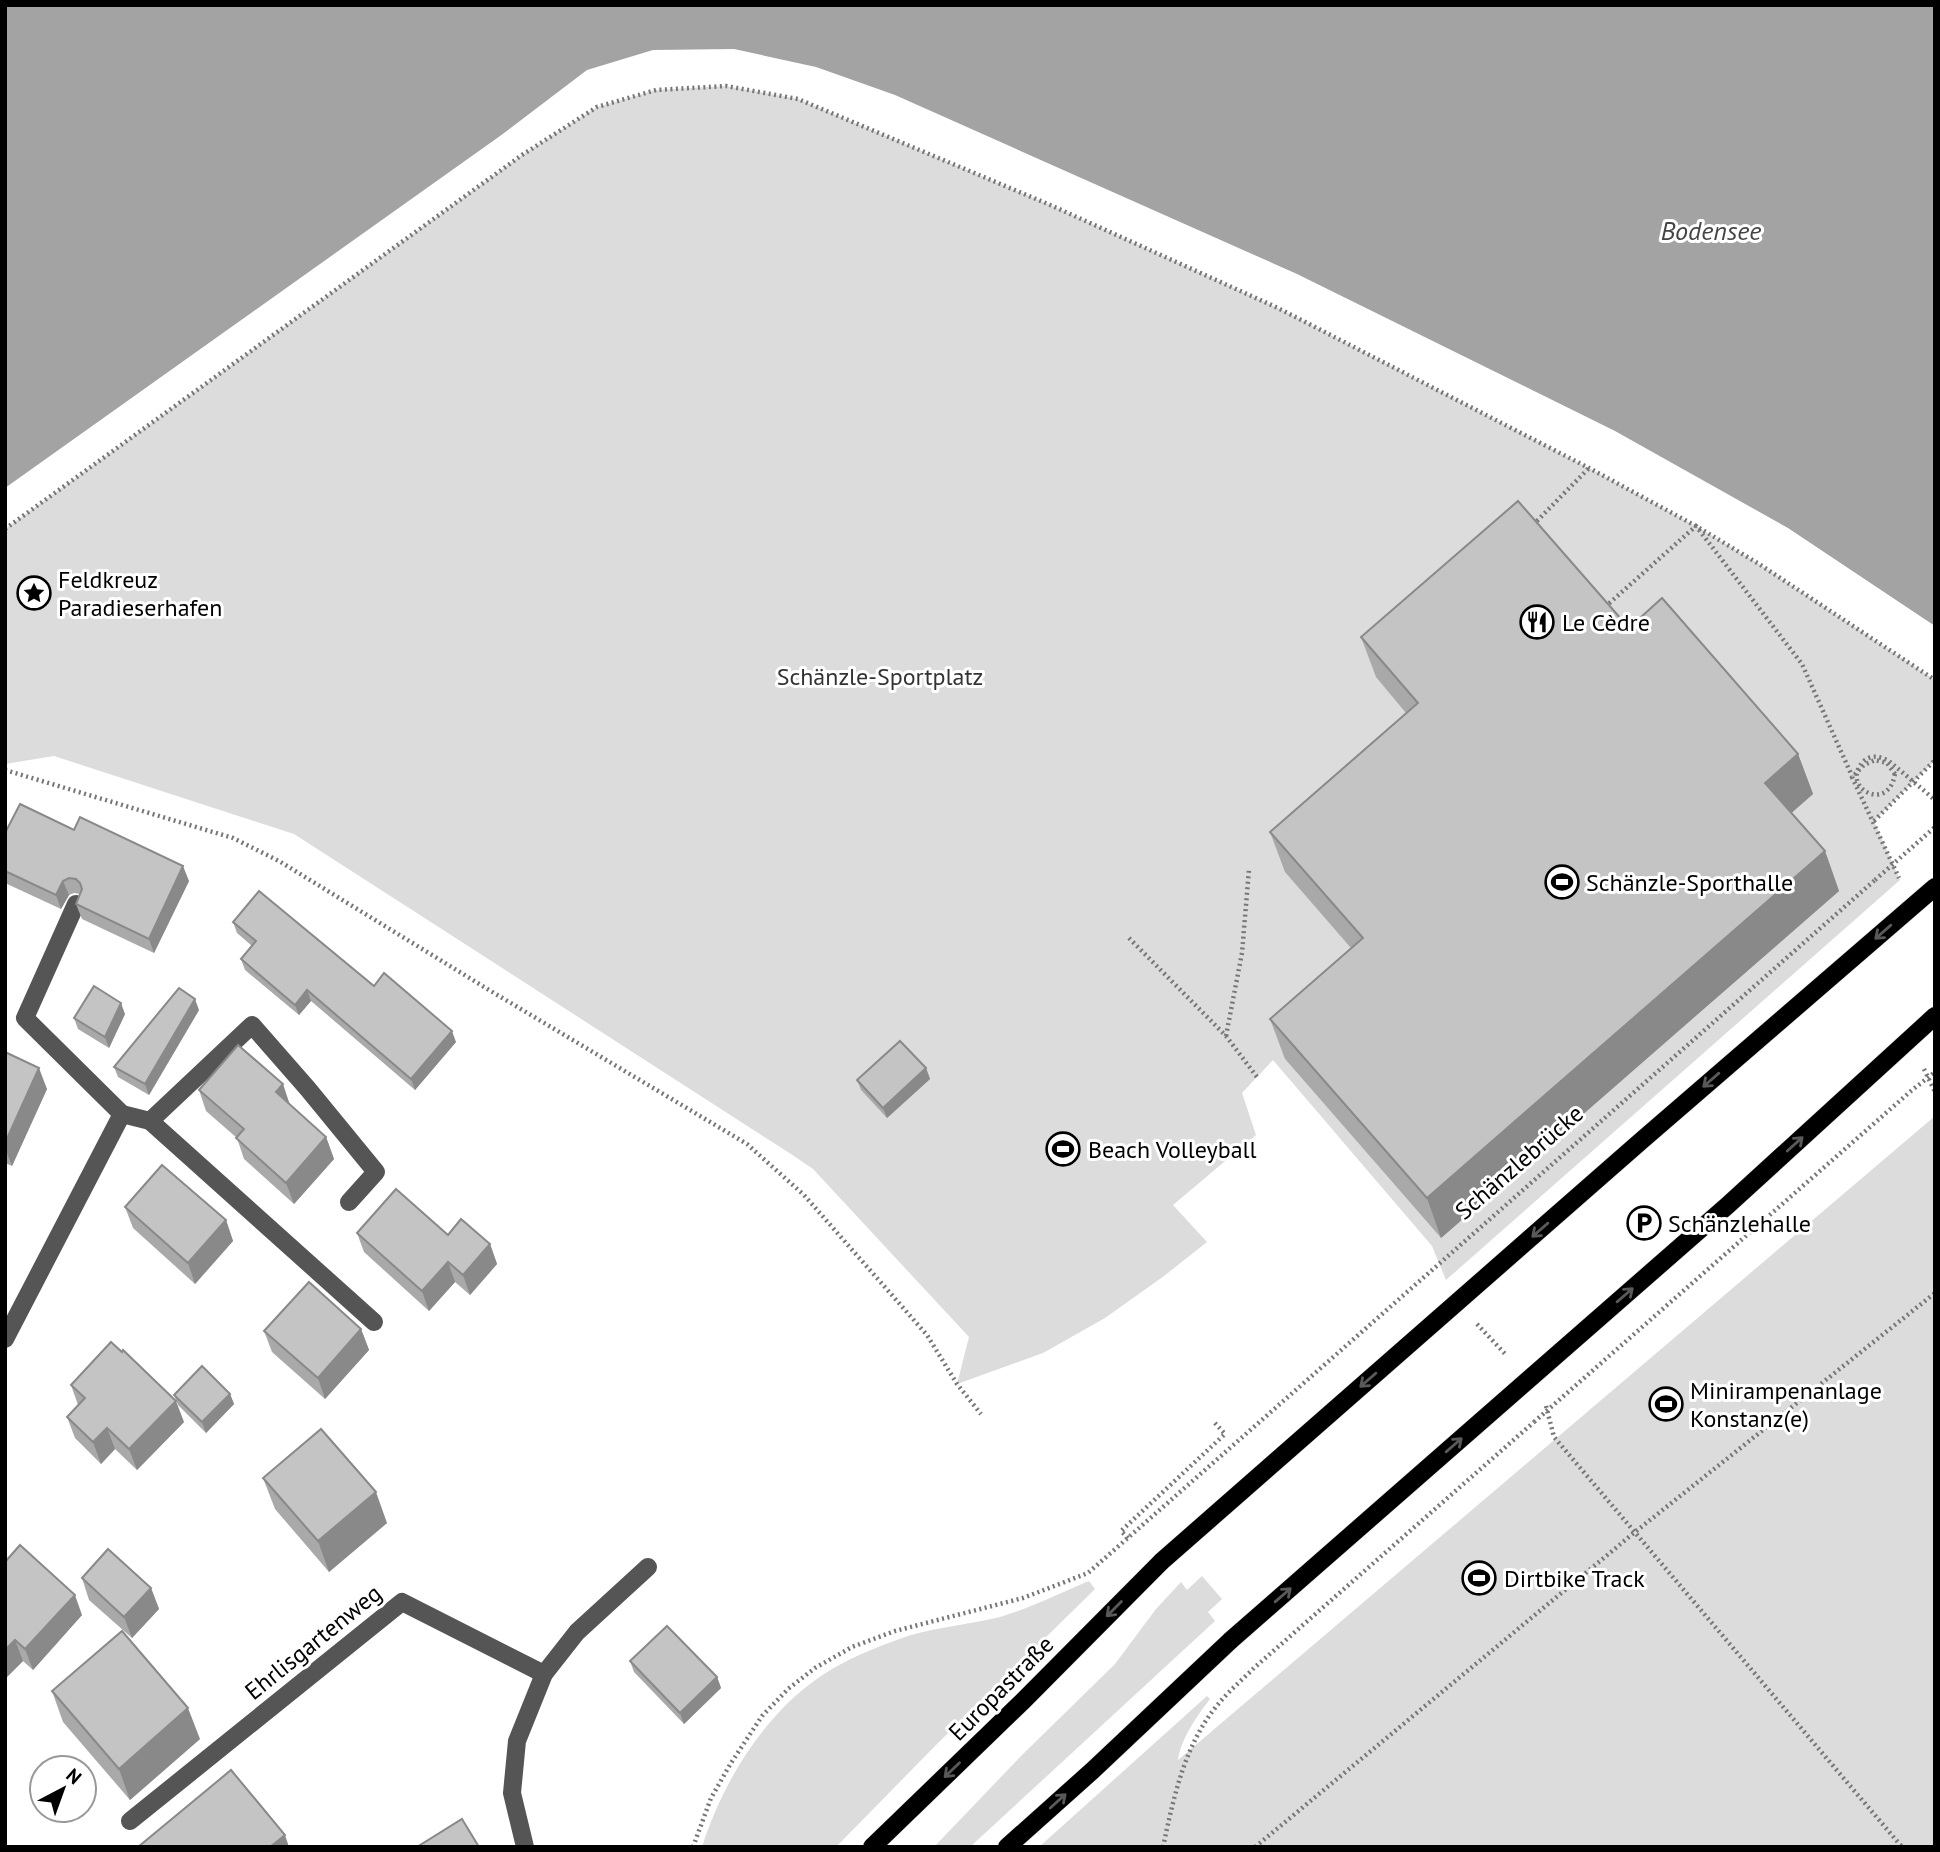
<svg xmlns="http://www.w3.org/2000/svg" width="1940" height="1852" viewBox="0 0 1940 1852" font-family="'PT Sans',sans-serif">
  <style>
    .green { fill: #dcdcdc; fill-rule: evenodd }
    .water { fill: #a3a3a3 }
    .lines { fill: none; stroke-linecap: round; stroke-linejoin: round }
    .major-casing { stroke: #dbdbdb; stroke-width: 19 }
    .path { stroke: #777; stroke-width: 4.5; stroke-dasharray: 2 3.5; stroke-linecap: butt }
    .minor { stroke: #555; stroke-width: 18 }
    .major { stroke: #000; stroke-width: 18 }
    .major-bridge-casing { stroke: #dbdbdb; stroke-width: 19; stroke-linecap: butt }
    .path-bridge { stroke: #777; stroke-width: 4.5; stroke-dasharray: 2 3.5; stroke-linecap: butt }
    .major-bridge { stroke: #000; stroke-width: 18 }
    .wall { fill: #a9a9a9 }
    .shaded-wall { fill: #898989 }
    .building { fill: #c4c4c4; stroke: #898989; stroke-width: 2 }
    .oneway { stroke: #595959 }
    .labels { text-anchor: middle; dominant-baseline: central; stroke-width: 6; stroke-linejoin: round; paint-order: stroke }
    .poi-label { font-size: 24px; fill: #000; stroke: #fff; text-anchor: start }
    .park-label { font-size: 24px; fill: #333; stroke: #fff }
    .street-label { font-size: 24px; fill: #000; stroke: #fff }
    .water-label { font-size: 26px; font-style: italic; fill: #444; stroke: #fff }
  </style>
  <rect width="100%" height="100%" fill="#fff"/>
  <g class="green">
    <path d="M726,86l72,13 250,105 230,104 311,160 107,58 63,38 176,116v80l-61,61 26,59 -454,400 -14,-34 -159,-186 -31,33 14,42 -83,70 34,37 -43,34 -59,42 -62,35 -86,31 12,-47 -156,-168 -19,-13 -500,-322 -240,-78 -49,8v-235l517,-374 75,-48 59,-17zM1432,743l9,495 -156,-179 93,-81z"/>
    <path d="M1935,1116v731h-896l168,-151 3,3c-14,18 -29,40 -32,61z"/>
    <path d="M1202,1576l20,23 -14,13 7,9 -245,226h-36l87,-91 94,-92 41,-55 25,-27 6,8z"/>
    <path d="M1089,1581l6,8 -158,155 -101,103h-134c22,-69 67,-141 130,-178 24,-14 52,-25 79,-34 29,-8 59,-11 89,-18 31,-9 60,-24 89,-36z"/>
  </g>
  <path class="water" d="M5,5h1930v621l-147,-98 -173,-97 -318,-157 -402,-179 -79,-28 -82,-18 -81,1 -66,20 -87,66 -495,352z"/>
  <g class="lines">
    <defs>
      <g id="major">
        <path d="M872,1847l151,-146 139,-140"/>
        <path d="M1007,1847l85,-76 139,-131"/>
      </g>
    </defs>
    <use href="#major" class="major-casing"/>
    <g class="path">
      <path d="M1533,525l56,-57"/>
      <path d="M5,529l517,-374 75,-48 59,-17 70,-4 72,13 250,105 230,104 311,160 107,58 63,38 176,116"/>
      <path d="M1605,607l91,-81 106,138 50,112"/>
      <path d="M5,770l228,68 46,23 210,129 258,154 57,51 123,140 30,49 24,30"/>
      <path d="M1895,774l-8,-11 -12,-3 -11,5 -12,12 47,101"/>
      <path d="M1874,821l61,-61"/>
      <path d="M1129,938l97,98 31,41"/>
      <path d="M1226,1036l16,-83 7,-84"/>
      <path d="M1924,1069l11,23"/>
      <path d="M1477,1324l30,32"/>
      <path d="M1546,1406l8,31 348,410"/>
      <path d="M1128,1538l-7,-7 104,-97 -12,-13"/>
      <path d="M693,1847l18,-49 20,-35 31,-47 26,-27 27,-21 37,-21 43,-16 128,-33 65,-25 787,-693"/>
      <path d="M1163,1847c11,-51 22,-105 57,-145 10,-12 23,-23 34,-34l280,-246"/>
      <path d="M1255,1847l380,-315 300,-239"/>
    </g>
    <g class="minor">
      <path d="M122,1114l28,7 102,-96 56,64 68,83 -27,30"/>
      <path d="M150,1121l224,201"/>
      <path d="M5,1339l117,-225 -97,-96 51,-114"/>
      <path d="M130,1821l272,-219 142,72"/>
      <path d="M525,1847l-13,-54 5,-52 27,-67 33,-42 71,-65"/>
    </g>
    <use href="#major" class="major"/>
    <defs>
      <g id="major-bridge">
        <path d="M1162,1561l479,-420 294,-254"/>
        <path d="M1231,1640l497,-435 207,-189"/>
      </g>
    </defs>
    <use href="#major-bridge" class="major-bridge-casing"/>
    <g class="path-bridge">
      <path d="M1895,774c-7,41 -57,12 -31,-13 8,-7 17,-4 25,0l46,39"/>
      <path d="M1875,880l60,-53"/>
      <path d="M1534,1422l377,-331 24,-19"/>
    </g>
    <use href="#major-bridge" class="major-bridge"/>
  </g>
  <g class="wall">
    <path d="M1629,628l169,126 15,40 -22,19 34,38 14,40 -398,347 -156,-179 -15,-40 81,-71 -66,-76 -15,-40 136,-119 -30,-36 -15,-40z"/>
    <path d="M74,830l115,51 -35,72 -72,-34 -6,-15 4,-10 -6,-1 -5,2 -8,14 -56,-26v-50z"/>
    <path d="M233,922l141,64 82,56 -41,48 -104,-89 -12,14 -54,-45 -4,-11 11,-13 -15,-13z"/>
    <path d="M199,1010l-50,85 -31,-18 -4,-10z"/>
    <path d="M125,1014l-16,34 -31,-19 -4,-11z"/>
    <path d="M5,1052l42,37 -35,77 -7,-3z"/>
    <path d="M926,1068l4,11 -43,39 -26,-28 -4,-10z"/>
    <path d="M199,1090l91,16 36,31 8,22 -40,45 -50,-45 -7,-21 -31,-27z"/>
    <path d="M125,1207l101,13 7,21 -38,43 -62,-56z"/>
    <path d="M357,1233l91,2 42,9 7,20 -27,31 -15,-13 -26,29 -65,-59z"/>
    <path d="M361,1329l8,21 -44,49 -53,-47 -8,-21z"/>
    <path d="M71,1385l113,37 -47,48 -22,-21 -14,15 -26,-26 -8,-21 11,-12z"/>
    <path d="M230,1394l4,10 -28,29 -28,-28 -4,-10z"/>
    <path d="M263,1478l124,45 -58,49 -54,-63z"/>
    <path d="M5,1562l77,53 -49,55 -10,-9 -18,18z"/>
    <path d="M82,1578l69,10 8,21 -27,29 -43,-38z"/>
    <path d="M630,1661l87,16 4,11 -37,36 -50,-52z"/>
    <path d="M52,1691l148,48 -70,61 -67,-78z"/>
  </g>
  <g class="shaded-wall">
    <path d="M1798,754l15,40 -33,29 -15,-40z"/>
    <path d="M1825,851l14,40 -398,347 -14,-40z"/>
    <path d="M183,866l6,15 -35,72 -5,-14z"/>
    <path d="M63,881l6,14 -8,14 -5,-14z"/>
    <path d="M307,990l4,11 -12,14 -4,-10z"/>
    <path d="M195,999l4,11 -50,85 -4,-11z"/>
    <path d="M121,1003l4,11 -16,34 -4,-11z"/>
    <path d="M452,1031l4,11 -41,48 -4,-11z"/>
    <path d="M39,1068l8,21 -35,77 -7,-18v-5z"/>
    <path d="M926,1068l4,11 -43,39 -4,-10z"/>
    <path d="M283,1084l7,21 -14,-13z"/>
    <path d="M326,1137l8,22 -40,45 -8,-21z"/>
    <path d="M226,1220l7,21 -38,43 -7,-21z"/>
    <path d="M490,1244l7,20 -27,31 -7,-20z"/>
    <path d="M448,1262l7,20 -26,29 -7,-20z"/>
    <path d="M361,1329l8,21 -44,49 -7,-21z"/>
    <path d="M230,1394l4,10 -28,29 -4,-11z"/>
    <path d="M176,1401l8,21 -47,48 -8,-21z"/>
    <path d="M107,1428l8,21 -14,15 -8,-22z"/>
    <path d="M376,1492l11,31 -58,49 -11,-31z"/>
    <path d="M151,1588l8,21 -27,29 -8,-21z"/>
    <path d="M75,1595l7,20 -49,55 -8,-21z"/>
    <path d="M15,1640l8,21 -18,18v-29z"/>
    <path d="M717,1677l4,11 -37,36 -4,-11z"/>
    <path d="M188,1708l12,31 -70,61 -11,-31z"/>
    <path d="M285,1835l4,12h-19z"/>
  </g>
  <g class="building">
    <path d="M1518,501l111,127 33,-30 136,156 -33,29 60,68 -398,347 -157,-179 93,-81 -93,-106 148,-129 -57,-66z"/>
    <path d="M20,804l54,26 6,-13 103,49 -34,73 -73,-35 6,-15 -2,-6 -4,-4 -7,-1 -6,3 -7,14 -51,-24v-38z"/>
    <path d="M259,891l115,95 10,-13 68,58 -41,48 -104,-89 -12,15 -54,-46 15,-18 -23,-19z"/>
    <path d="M94,986l27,17 -16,34 -31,-19z"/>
    <path d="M179,988l16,11 -50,85 -31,-17z"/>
    <path d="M900,1041l26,27 -43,40 -26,-28z"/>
    <path d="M238,1045l45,39 -7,8 50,45 -40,46 -50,-45 8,-9 -45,-39z"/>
    <path d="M5,1052l34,16 -34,75z"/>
    <path d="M162,1165l64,55 -38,43 -63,-56z"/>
    <path d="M396,1189l52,46 13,-16 29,25 -27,31 -15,-13 -26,29 -65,-58z"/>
    <path d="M309,1282l52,47 -43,49 -54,-47z"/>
    <path d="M111,1342l11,10 1,-2 53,51 -47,48 -22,-21 -14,14 -26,-25 18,-19 -14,-13z"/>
    <path d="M202,1366l28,28 -28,28 -28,-27z"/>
    <path d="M321,1429l55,63 -58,49 -55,-63z"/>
    <path d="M20,1545l55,50 -50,54 -10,-9 -10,10v-88z"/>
    <path d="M108,1549l43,39 -27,29 -42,-39z"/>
    <path d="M667,1626l50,51 -37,36 -50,-52z"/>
    <path d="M122,1631l66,77 -69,61 -67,-78z"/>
    <path d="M231,1770l54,65 -15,12h-132z"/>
    <path d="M462,1819l17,28h-62z"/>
  </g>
  <defs><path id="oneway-shaft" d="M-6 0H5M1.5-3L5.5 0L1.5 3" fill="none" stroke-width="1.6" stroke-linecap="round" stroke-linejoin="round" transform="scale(1.75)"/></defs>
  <g class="oneway">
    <use href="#oneway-shaft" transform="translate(1883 932) rotate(139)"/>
    <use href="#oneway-shaft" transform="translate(1711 1080) rotate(139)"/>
    <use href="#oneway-shaft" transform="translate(1795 1144) rotate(-42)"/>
    <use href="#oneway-shaft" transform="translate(1540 1230) rotate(139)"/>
    <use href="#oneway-shaft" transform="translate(1625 1295) rotate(-41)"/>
    <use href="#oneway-shaft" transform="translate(1368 1380) rotate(139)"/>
    <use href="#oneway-shaft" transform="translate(1454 1445) rotate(-41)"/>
    <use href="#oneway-shaft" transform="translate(1283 1595) rotate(-41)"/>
    <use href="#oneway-shaft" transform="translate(1114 1609) rotate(135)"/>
    <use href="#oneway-shaft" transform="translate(952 1770) rotate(136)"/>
    <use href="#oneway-shaft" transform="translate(1058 1801) rotate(-42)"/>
  </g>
  <defs>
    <symbol id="sight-ring" viewBox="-11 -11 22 22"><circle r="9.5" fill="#fff" stroke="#000" stroke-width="1.5"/><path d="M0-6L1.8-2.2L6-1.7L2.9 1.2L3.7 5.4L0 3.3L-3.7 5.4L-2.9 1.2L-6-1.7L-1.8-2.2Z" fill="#000"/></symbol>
    <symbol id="restaurant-ring" viewBox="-11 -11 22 22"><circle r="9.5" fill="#fff" stroke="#000" stroke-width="1.5"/><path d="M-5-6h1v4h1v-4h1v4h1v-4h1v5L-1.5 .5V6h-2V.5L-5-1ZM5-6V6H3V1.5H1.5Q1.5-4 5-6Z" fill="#000"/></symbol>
    <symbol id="stadium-ring" viewBox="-11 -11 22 22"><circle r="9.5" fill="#fff" stroke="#000" stroke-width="1.5"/><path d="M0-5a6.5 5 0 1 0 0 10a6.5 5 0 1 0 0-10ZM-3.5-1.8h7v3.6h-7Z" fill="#000"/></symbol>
    <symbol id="parking-ring" viewBox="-11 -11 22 22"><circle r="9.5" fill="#fff" stroke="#000" stroke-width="1.5"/><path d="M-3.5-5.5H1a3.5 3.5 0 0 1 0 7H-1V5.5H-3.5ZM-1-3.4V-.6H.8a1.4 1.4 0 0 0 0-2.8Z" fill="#000"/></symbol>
  </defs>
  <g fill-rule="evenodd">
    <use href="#sight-ring" x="15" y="574" width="38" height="38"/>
    <use href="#restaurant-ring" x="1518" y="603" width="38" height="38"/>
    <use href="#stadium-ring" x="1543" y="863" width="38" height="38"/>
    <use href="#stadium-ring" x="1044" y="1130" width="38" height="38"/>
    <use href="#parking-ring" x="1625" y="1204" width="38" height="38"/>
    <use href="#stadium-ring" x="1647" y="1385" width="38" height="38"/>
    <use href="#stadium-ring" x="1460" y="1559" width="38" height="38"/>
  </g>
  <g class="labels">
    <g class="poi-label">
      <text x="58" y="579">Feldkreuz<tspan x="58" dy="28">Paradieserhafen</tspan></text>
      <text x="1562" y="622">Le Cèdre</text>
      <text x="1586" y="882">Schänzle-Sporthalle</text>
      <text x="1088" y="1149">Beach Volleyball</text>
      <text x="1668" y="1223">Schänzlehalle</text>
      <text x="1690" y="1390">Minirampenanlage<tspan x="1690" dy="28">Konstanz(e)</tspan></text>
      <text x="1504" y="1578">Dirtbike Track</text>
    </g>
    <g class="park-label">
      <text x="880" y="676">Schänzle-Sportplatz</text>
    </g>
    <g class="street-label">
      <text transform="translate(1519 1162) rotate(-41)">Schänzlebrücke</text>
      <text transform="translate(313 1642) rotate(-39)">Ehrlisgartenweg</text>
      <text transform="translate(1001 1688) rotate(-45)">Europastraße</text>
    </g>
    <g class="water-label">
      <text x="1711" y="230">Bodensee</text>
    </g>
  </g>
  <rect width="1940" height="1852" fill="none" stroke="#000000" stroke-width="14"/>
  <g transform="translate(63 1789) rotate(41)"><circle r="33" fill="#ffffff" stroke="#999999" stroke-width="2"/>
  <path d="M0-5L12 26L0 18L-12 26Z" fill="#000000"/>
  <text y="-10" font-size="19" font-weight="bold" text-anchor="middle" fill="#000000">N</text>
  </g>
</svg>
